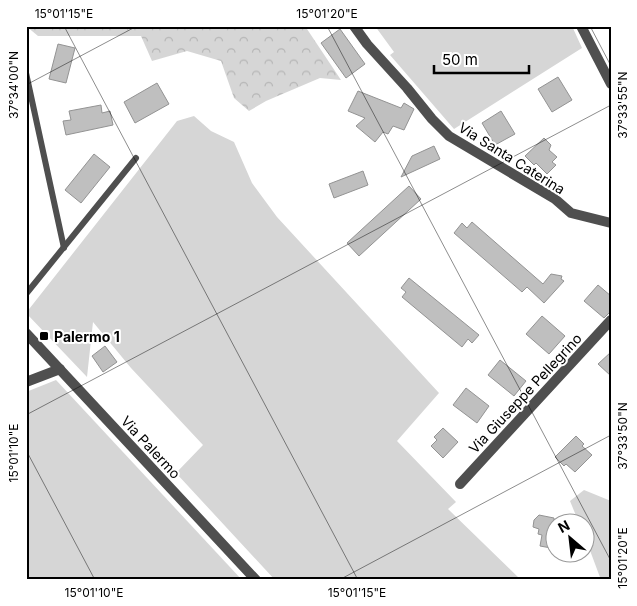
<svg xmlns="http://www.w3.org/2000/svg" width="637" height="606" viewBox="0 0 637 606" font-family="Inter,sans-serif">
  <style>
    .green { fill: #d6d6d6 }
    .forest { fill: url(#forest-crowns) }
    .building { fill: #bfbfbf; stroke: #939393 }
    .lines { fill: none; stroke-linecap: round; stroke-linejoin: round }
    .service { stroke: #4f4f4f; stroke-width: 6 }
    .minor { stroke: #4f4f4f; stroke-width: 10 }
    .tertiary { stroke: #4f4f4f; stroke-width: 10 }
    .ticks { fill: none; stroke: #000; stroke-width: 1; stroke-opacity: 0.45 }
    .poi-dot { fill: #000; stroke: #fff; stroke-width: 2 }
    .labels { text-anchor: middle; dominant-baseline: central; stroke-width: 4; stroke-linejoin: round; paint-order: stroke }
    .street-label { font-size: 14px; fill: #000; stroke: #fff }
    .poi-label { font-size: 14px; font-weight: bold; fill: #000; stroke: #fff; text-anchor: start }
    .neatline { fill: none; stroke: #000; stroke-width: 2 }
    .ticks-label { font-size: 12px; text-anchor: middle; fill: #000 }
  </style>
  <defs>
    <pattern id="forest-crowns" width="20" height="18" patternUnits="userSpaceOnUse" patternTransform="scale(1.25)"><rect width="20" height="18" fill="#d6d6d6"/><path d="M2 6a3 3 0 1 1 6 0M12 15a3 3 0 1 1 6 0" fill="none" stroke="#b6b6b6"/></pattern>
  </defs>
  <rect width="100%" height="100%" fill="#fff"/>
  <g class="green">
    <path d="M375,26h197l10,22 -128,81 -64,-74 4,-3z"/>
    <path d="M194,116l17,15 23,11 18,41 25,34 162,176 -42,48 59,61 -8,7 73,71h-246l-99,-107 27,-28 -72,-77 -38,-46 -6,55 -61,-64 151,-192z"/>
    <path d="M56,380l186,200h-216v-188z"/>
    <path d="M584,490l27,11v79h-10l-16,-43 -1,-13 -5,-1 -9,-22z"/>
  </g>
  <path class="forest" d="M26,26h279l36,54 -21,-2 -54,23 -17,10 -15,-13 -13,-37 -34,-10 -35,10 -11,-25h-103z"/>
  <g class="building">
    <path d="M340,29l25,35 -19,14 -25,-35z"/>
    <path d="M58,44l17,4 -9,35 -17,-4z"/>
    <path d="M558,77l14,23 -20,12 -14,-23z"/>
    <path d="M157,83l12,21 -34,19 -11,-21z"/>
    <path d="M358,91l43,17 3,-5 10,6 -10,21 -11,-4 -5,8 -5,-2 -8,10 -19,-16 9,-8 -17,-7z"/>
    <path d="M101,105l1,8 8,-2 3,14 -47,10 -3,-14 8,-1 -2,-9z"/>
    <path d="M501,111l14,23 -20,11 -13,-22z"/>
    <path d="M544,138l7,7 -2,5 8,7 -5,5 4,3 -9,9 -11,-11 -2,2 -9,-9z"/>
    <path d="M434,146l6,13 -39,18 11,-21z"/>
    <path d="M94,154l16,13 -29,36 -16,-13z"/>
    <path d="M363,171l5,14 -34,13 -5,-14z"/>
    <path d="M409,186l12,13 -62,57 -12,-13z"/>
    <path d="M472,222l71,62 8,-10 11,2 -1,3 3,2 -20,22 -17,-16 -5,5 -68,-59 8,-10 5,5z"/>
    <path d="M409,278l70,57 -7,8 -4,-4 -6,8 -60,-50 4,-5 -5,-4z"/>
    <path d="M598,285l13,11v15l-7,7 -20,-17z"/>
    <path d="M542,316l23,20 -16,18 -23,-20z"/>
    <path d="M105,346l12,16 -14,10 -11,-16z"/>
    <path d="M611,352v24l-13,-12z"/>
    <path d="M500,360l26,21 -12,15 -26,-21z"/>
    <path d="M466,388l23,18 -12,17 -24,-18z"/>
    <path d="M443,428l15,14 -15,16 -12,-12 6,-6 -3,-3z"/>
    <path d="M576,436l8,8 -2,2 10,9 -17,17 -9,-8 -2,2 -9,-9z"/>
    <path d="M539,515l15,3v16l-3,14 -11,-2 2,-11 -4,-1 1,-5 -6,-2 1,-7z"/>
  </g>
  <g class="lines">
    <g class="service">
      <path d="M26,73l38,175"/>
      <path d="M26,294l110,-136"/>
    </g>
    <g class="minor">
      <path d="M354,26l13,18 40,44 25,31 17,17 106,63 16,14 40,10"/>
      <path d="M26,382l34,-13"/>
      <path d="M460,484l151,-164"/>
    </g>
    <g class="tertiary">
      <path d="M581,26l30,58"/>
      <path d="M26,333l230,247"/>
    </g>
  </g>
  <path class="ticks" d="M64,26l294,554M327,26l284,535M590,26l21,40M26,85l111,-59M26,415l585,-310M26,450l69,130M339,580l272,-145"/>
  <rect class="poi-dot" x="39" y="331" width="10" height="10" rx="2.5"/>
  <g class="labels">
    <g class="street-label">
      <text transform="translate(512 158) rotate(32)">Via Santa Caterina</text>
      <text transform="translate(525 393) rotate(-47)">Via Giuseppe Pellegrino</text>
      <text transform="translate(151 447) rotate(47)">Via Palermo</text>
    </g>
    <g class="poi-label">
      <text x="54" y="336">Palermo 1</text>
    </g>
  </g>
  <rect width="637" height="606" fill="none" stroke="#ffffff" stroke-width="55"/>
  <g transform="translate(570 538) rotate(332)"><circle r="24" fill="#ffffff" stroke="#999999"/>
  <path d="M0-4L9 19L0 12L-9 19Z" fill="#000000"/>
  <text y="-8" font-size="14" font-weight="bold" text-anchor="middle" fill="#000000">N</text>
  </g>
  <path d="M434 65v8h95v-8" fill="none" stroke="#000000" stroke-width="2.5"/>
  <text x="442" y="65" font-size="15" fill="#000000" stroke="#ffffff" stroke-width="4" paint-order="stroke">50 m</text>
  <rect x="28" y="28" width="582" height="550" class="neatline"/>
  <g class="ticks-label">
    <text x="64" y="18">15°01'15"E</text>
    <text x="327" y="18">15°01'20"E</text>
    <text transform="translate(14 85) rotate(-90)" y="4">37°34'00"N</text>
    <text transform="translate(623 105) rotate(-90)" y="4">37°33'55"N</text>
    <text transform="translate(623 436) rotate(-90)" y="4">37°33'50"N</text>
    <text transform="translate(14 453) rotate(-90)" y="4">15°01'10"E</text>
    <text transform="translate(623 558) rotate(-90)" y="4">15°01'20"E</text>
    <text x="94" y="597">15°01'10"E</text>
    <text x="357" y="597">15°01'15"E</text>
  </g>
</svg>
